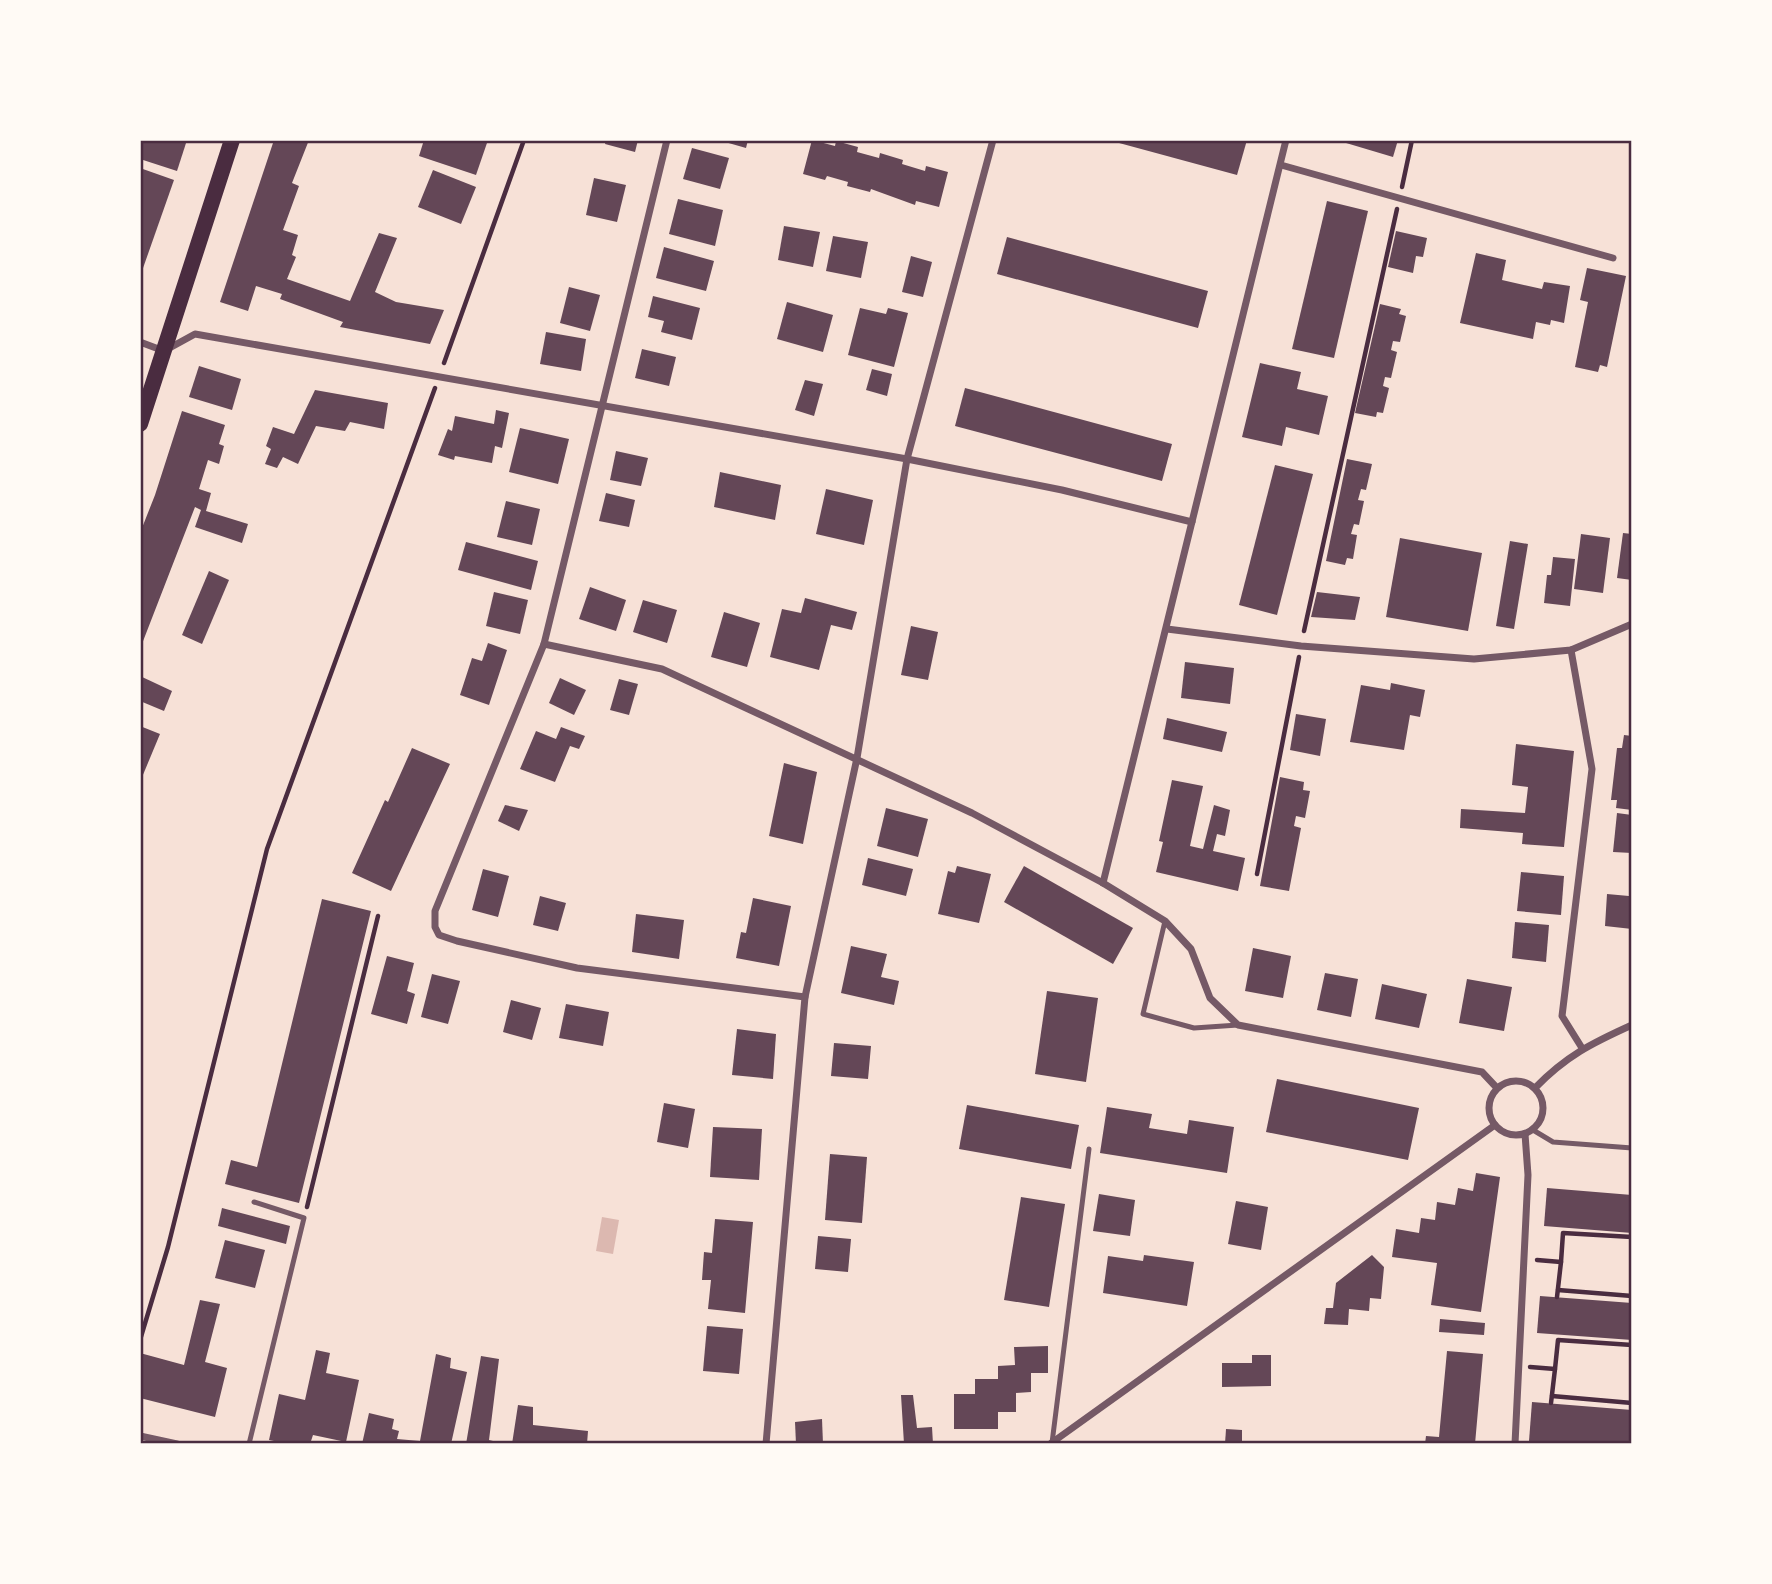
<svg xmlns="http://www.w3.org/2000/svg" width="1772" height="1584" viewBox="0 0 1772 1584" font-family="'PT Sans Narrow',sans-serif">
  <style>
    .water { fill: #dcb8b0 }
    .building { fill: #644757 }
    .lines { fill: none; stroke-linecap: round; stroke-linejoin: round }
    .path { stroke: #4a2c40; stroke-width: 4.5 }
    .service { stroke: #755966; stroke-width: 5 }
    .minor { stroke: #755966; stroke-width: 7 }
    .primary { stroke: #4a2c40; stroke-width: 16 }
    .neatline { fill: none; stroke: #4a2c40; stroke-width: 2.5 }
  </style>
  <rect width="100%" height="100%" fill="#f7e1d7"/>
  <path class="water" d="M602,1217l17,3 -6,34 -17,-3z"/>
  <g class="building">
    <path d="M141,140h46l-10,31 -37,-12z"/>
    <path d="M274,140h35l-17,43 7,3 -16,44 15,5 -6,20 4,2 -9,22 63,22 29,-68 18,5 -22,54 21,10 48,8 -14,34 -90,-17 3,-5 -63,-23 2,-5 -26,-8 -8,25 -28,-9z"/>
    <path d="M424,140h64l-12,35 -57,-19z"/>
    <path d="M606,140h32l-3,12 -30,-8z"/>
    <path d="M718,140h30l-2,8z"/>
    <path d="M812,140l23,6 1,-5 22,6 -1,5 22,6 1,-5 23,7 -1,4 23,7 1,-5 22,6 -9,35 -23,-6 -1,4 -44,-16 -1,3 -23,-6 1,-4 -21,-6 -2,4 -22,-6z"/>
    <path d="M1108,140h139l-10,35z"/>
    <path d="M1336,140h62l-5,17z"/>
    <path d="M692,148l37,10 -9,31 -37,-10z"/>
    <path d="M140,168l34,12 -32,91h-2z"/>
    <path d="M433,170l43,17 -15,37 -43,-17z"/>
    <path d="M594,178l32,7 -9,37 -31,-7z"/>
    <path d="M678,199l45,11 -8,36 -46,-12z"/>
    <path d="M1327,201l41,10 -34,147 -42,-9z"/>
    <path d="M784,226l36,6 -7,35 -35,-7z"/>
    <path d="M1396,231l31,7 -4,19 -7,-1 -3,17 -25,-6z"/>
    <path d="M833,236l35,6 -7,36 -35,-7z"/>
    <path d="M1007,237l201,54 -10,37 -201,-54z"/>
    <path d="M664,247l50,14 -8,30 -50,-13z"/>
    <path d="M1476,253l30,7 -4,20 40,9 2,-7 26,4 -6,37 -13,-3 -1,5 -14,-3 -3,17 -73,-16z"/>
    <path d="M911,256l21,6 -9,35 -21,-5z"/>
    <path d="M1587,268l39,8 -19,91 -7,-2 -2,7 -23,-5 13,-65 -8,-2z"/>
    <path d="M569,287l31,8 -10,36 -30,-8z"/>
    <path d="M653,296l47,12 -8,32 -31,-8 3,-11 -16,-4z"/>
    <path d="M787,302l46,13 -10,37 -46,-13z"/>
    <path d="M1380,304l21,5 -2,5 7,2 -6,26 -7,-1 -2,9 6,2 -6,26 -6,-1 -2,9 6,2 -6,25 -6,-1 -1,5 -21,-4z"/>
    <path d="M860,308l26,6 2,-6 20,5 -14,54 -46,-12z"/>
    <path d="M546,332l40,7 -5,32 -41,-7z"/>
    <path d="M642,349l34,8 -7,29 -34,-8z"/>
    <path d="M1260,363l41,9 -4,17 31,7 -9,39 -33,-8 -4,19 -40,-9z"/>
    <path d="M199,366l42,13 -9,31 -43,-13z"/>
    <path d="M872,369l20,5 -5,22 -21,-6z"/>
    <path d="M805,380l18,4 -9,32 -19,-6z"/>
    <path d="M965,388l207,56 -10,37 -207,-55z"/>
    <path d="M315,390l73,13 -4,26 -34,-7 -5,9 -29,-5 -18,38 -15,-7 -6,11 -12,-4 6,-15 -5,-3 7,-19 21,7z"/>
    <path d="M496,410l13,3 -7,35 -7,-2 -3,17 -37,-7 -1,4 -16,-5 10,-26 4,2 3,-15 39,8z"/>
    <path d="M182,411l43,14 -6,19 5,2 -5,18 -11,-4 -9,29 12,4 -5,18 42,13 -6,19 -47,-16 6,-17 -6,-3 -55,142v-116l15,-38z"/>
    <path d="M520,428l49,11 -11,45 -49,-12z"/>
    <path d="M616,451l32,7 -7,28 -31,-6z"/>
    <path d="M1347,459l25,5 -6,26 -5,-1 -3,11 6,1 -5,24 -5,-1 -3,10 6,1 -4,24 -6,-1 -2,7 -19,-4z"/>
    <path d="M1275,465l38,9 -36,141 -38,-10z"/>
    <path d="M720,472l61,13 -6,35 -61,-13z"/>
    <path d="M826,489l47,11 -9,45 -48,-11z"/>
    <path d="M606,493l29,7 -6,27 -30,-6z"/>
    <path d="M506,501l34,8 -8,36 -35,-8z"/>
    <path d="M1623,533l9,1v46l-15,-2z"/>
    <path d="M1581,534l29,4 -7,55 -29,-4z"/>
    <path d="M1400,538l82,15 -14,78 -82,-14z"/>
    <path d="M1510,541l18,3 -14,85 -18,-3z"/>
    <path d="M466,542l72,19 -7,29 -73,-20z"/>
    <path d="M1553,557l22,2 -5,47 -26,-3 3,-28h4z"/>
    <path d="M209,571l20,9 -27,64 -20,-9z"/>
    <path d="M590,587l36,13 -10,31 -37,-12z"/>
    <path d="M494,592l34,8 -8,34 -34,-8z"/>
    <path d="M1317,592l43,5 -5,23 -44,-3z"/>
    <path d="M805,598l52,14 -5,18 -21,-5 -12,45 -49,-13 12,-48 19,4z"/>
    <path d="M643,600l34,10 -10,33 -34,-11z"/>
    <path d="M724,612l36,11 -13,44 -36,-10z"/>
    <path d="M911,626l27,6 -10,48 -27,-5z"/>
    <path d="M488,643l19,7 -18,55 -29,-10 12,-37 10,3z"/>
    <path d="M1185,662l49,6 -4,36 -49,-6z"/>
    <path d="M140,676l32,15 -8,20 -24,-10z"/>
    <path d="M560,678l26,12 -12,25 -25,-12z"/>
    <path d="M619,679l19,5 -9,31 -19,-5z"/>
    <path d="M1391,683l34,7 -5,27 -10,-2 -6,35 -54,-8 11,-57 29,5z"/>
    <path d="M1296,714l30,5 -6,37 -30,-6z"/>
    <path d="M1167,718l60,14 -5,20 -59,-13z"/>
    <path d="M140,726l20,8 -20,48z"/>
    <path d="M561,727l24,9 -6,13 -9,-3 -15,36 -35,-13 16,-38 20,8z"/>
    <path d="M1624,735l8,1v74l-16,-2 1,-8h-6l6,-52h5z"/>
    <path d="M1516,744l58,7 -10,96 -42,-3 1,-11 -63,-5 1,-19 64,4 3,-26 -16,-2z"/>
    <path d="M412,748l38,16 -59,127 -39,-18 33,-73 3,2z"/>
    <path d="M784,763l33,9 -14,72 -34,-8z"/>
    <path d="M1280,777l24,5 -1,8 7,1 -5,27 -9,-2 -2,10 7,2 -12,63 -29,-5z"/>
    <path d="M1172,780l31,6 -13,60 13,3 11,-44 16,5 -5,26 -8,-2 -4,17 32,7 -7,33 -82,-19 7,-30 -4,-1z"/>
    <path d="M505,805l23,5 -9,21 -21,-10z"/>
    <path d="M886,808l42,11 -10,38 -41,-11z"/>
    <path d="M1617,813l15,2v38l-19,-1z"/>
    <path d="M868,858l45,11 -7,27 -44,-11z"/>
    <path d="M957,866l34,8 -12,49 -41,-9 10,-43 7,2z"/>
    <path d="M1024,866l109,62 -20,36 -109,-62z"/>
    <path d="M483,869l26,7 -11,41 -26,-7z"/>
    <path d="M1521,872l43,4 -3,39 -44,-4z"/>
    <path d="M1630,883h2v46l-27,-3 2,-32 22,2z"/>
    <path d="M540,896l26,7 -8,28 -25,-6z"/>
    <path d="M753,898l38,8 -12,60 -43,-8 5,-26 5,1z"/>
    <path d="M322,899l49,12 -72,292 -74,-19 6,-24 26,7z"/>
    <path d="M636,914l48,6 -5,39 -47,-7z"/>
    <path d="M1515,922l34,3 -3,37 -34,-4z"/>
    <path d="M851,946l36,8 -6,23 18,4 -5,24 -53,-12z"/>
    <path d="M1253,948l38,8 -8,42 -38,-7z"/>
    <path d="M387,956l27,7 -7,28 8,3 -8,30 -36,-10z"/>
    <path d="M1325,973l33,6 -7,38 -34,-7z"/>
    <path d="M432,974l28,7 -12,43 -27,-7z"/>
    <path d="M1467,979l45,8 -8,44 -45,-8z"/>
    <path d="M1382,984l45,10 -8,34 -44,-9z"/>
    <path d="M1047,991l51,7 -12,84 -51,-8z"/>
    <path d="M511,1000l30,8 -9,32 -29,-8z"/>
    <path d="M566,1004l43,8 -6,34 -44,-8z"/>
    <path d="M737,1029l39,5 -3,45 -41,-4z"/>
    <path d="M834,1043l37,3 -3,33 -37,-3z"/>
    <path d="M1277,1079l142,29 -11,52 -142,-28z"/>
    <path d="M664,1103l31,6 -7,39 -31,-6z"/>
    <path d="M967,1105l112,20 -8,44 -112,-20z"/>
    <path d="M1107,1107l45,7 -3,14 38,6 2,-14 45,7 -7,46 -127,-20z"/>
    <path d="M713,1127l49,2 -3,51 -49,-3z"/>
    <path d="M830,1154l37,3 -5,66 -37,-3z"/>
    <path d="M1476,1173l24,4 -19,135 -50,-7 6,-42 -45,-6 4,-28 23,4 2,-15 14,2 2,-18 18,3 3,-17 15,3z"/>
    <path d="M1547,1188l85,7v38l-88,-7z"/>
    <path d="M1099,1194l36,6 -5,36 -37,-5z"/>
    <path d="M1021,1197l44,7 -16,103 -45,-7z"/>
    <path d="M1236,1201l32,6 -7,43 -33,-6z"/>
    <path d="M222,1208l68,18 -4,18 -68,-18z"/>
    <path d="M715,1219l38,3 -8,91 -37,-4 3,-29h-9l2,-28 8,1z"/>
    <path d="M818,1236l33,3 -3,33 -33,-3z"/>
    <path d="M225,1240l40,10 -10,38 -40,-10z"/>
    <path d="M1144,1255l50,7 -7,44 -84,-13 5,-37 35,5z"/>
    <path d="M1372,1255l12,12 -3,32 -11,-1 -1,13 -20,-2 -1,16 -24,-1 2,-16h7l3,-25z"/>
    <path d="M1540,1296l92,7v37l-95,-7z"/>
    <path d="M200,1300l20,4 -15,58 22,6 -12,49 -75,-19v-45l44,12z"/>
    <path d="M1440,1319l45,4 -1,12 -45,-3z"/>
    <path d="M707,1326l36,3 -4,45 -36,-3z"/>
    <path d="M1048,1346v27h-17v19l-15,1v19h-18v17h-44v-35h21v-15h23v-13l17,-1 -1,-18z"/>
    <path d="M316,1350l14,3 -4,20 33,7 -13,62 -33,-7 -3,9h-21l-20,-4 10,-46 26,6z"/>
    <path d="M1447,1351l36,3 -8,90h-50l1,-8 13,1z"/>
    <path d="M436,1354l15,4 -1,10 17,4 -16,72h-89l7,-31 25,6 -2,10 7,2 -2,8 23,2z"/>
    <path d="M1252,1355h19v31l-49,1v-24h30z"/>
    <path d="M481,1356l18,3 -10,81 16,4h-39z"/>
    <path d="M901,1395h12l4,33 15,-1 1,17h-29z"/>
    <path d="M1532,1402l100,8v34h-65l-38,-3z"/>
    <path d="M518,1405l15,2v18l55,6 -1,13h-75z"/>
    <path d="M822,1419l1,25h-27l-1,-22z"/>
    <path d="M1226,1429l16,1v14h-17z"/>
  </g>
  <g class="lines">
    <g class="path">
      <path d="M1402,187l10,-47"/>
      <path d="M444,363l80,-223"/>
      <path d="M1304,631l93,-422"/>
      <path d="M1257,874l42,-217"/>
      <path d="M307,1207l71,-291"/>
      <path d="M1537,1260l24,2 2,-29 69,4"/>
      <path d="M1558,1290l74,6"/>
      <path d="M1557,1297l4,-35"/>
      <path d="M140,1340l28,-93 99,-398 168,-461"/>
      <path d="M1530,1367l25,2 3,-29 74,5"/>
      <path d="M1552,1396l80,7"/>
      <path d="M1551,1403l4,-34"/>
    </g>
    <g class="service">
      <path d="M1165,921l-22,93 51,14 44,-3"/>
      <path d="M1533,1130l20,12 79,6"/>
      <path d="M1052,1443l37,-294"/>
      <path d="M249,1444l55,-226 -50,-16"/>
    </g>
    <g class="minor">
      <path d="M667,140l-123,504 -109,267v16l4,8 18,6 120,27 228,29"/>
      <path d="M1281,165l332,93"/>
      <path d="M140,342l24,9 31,-17 712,125 155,31 130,32"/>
      <path d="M1167,629l134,17 173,13 97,-9 61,-26"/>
      <path d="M544,644l118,25 310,144 131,70 62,38 26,28 19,49 28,27 244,47 15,16"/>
      <path d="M1571,650l21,119 -30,247 20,32"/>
      <path d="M1103,883l183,-743"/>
      <circle cx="1516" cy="1108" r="27"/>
      <path d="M1535,1088c31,-32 57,-45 97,-63"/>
      <path d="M140,1436l37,8"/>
      <path d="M766,1444l39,-447 52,-239 50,-299 86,-319"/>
      <path d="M1050,1444l445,-319"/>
      <path d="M1515,1444l13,-269 -3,-41"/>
    </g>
    <path class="primary" d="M140,424l92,-284"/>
  </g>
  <rect width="1772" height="1584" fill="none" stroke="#fffaf5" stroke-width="284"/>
  <rect x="142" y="142" width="1488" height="1300" class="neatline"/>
</svg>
